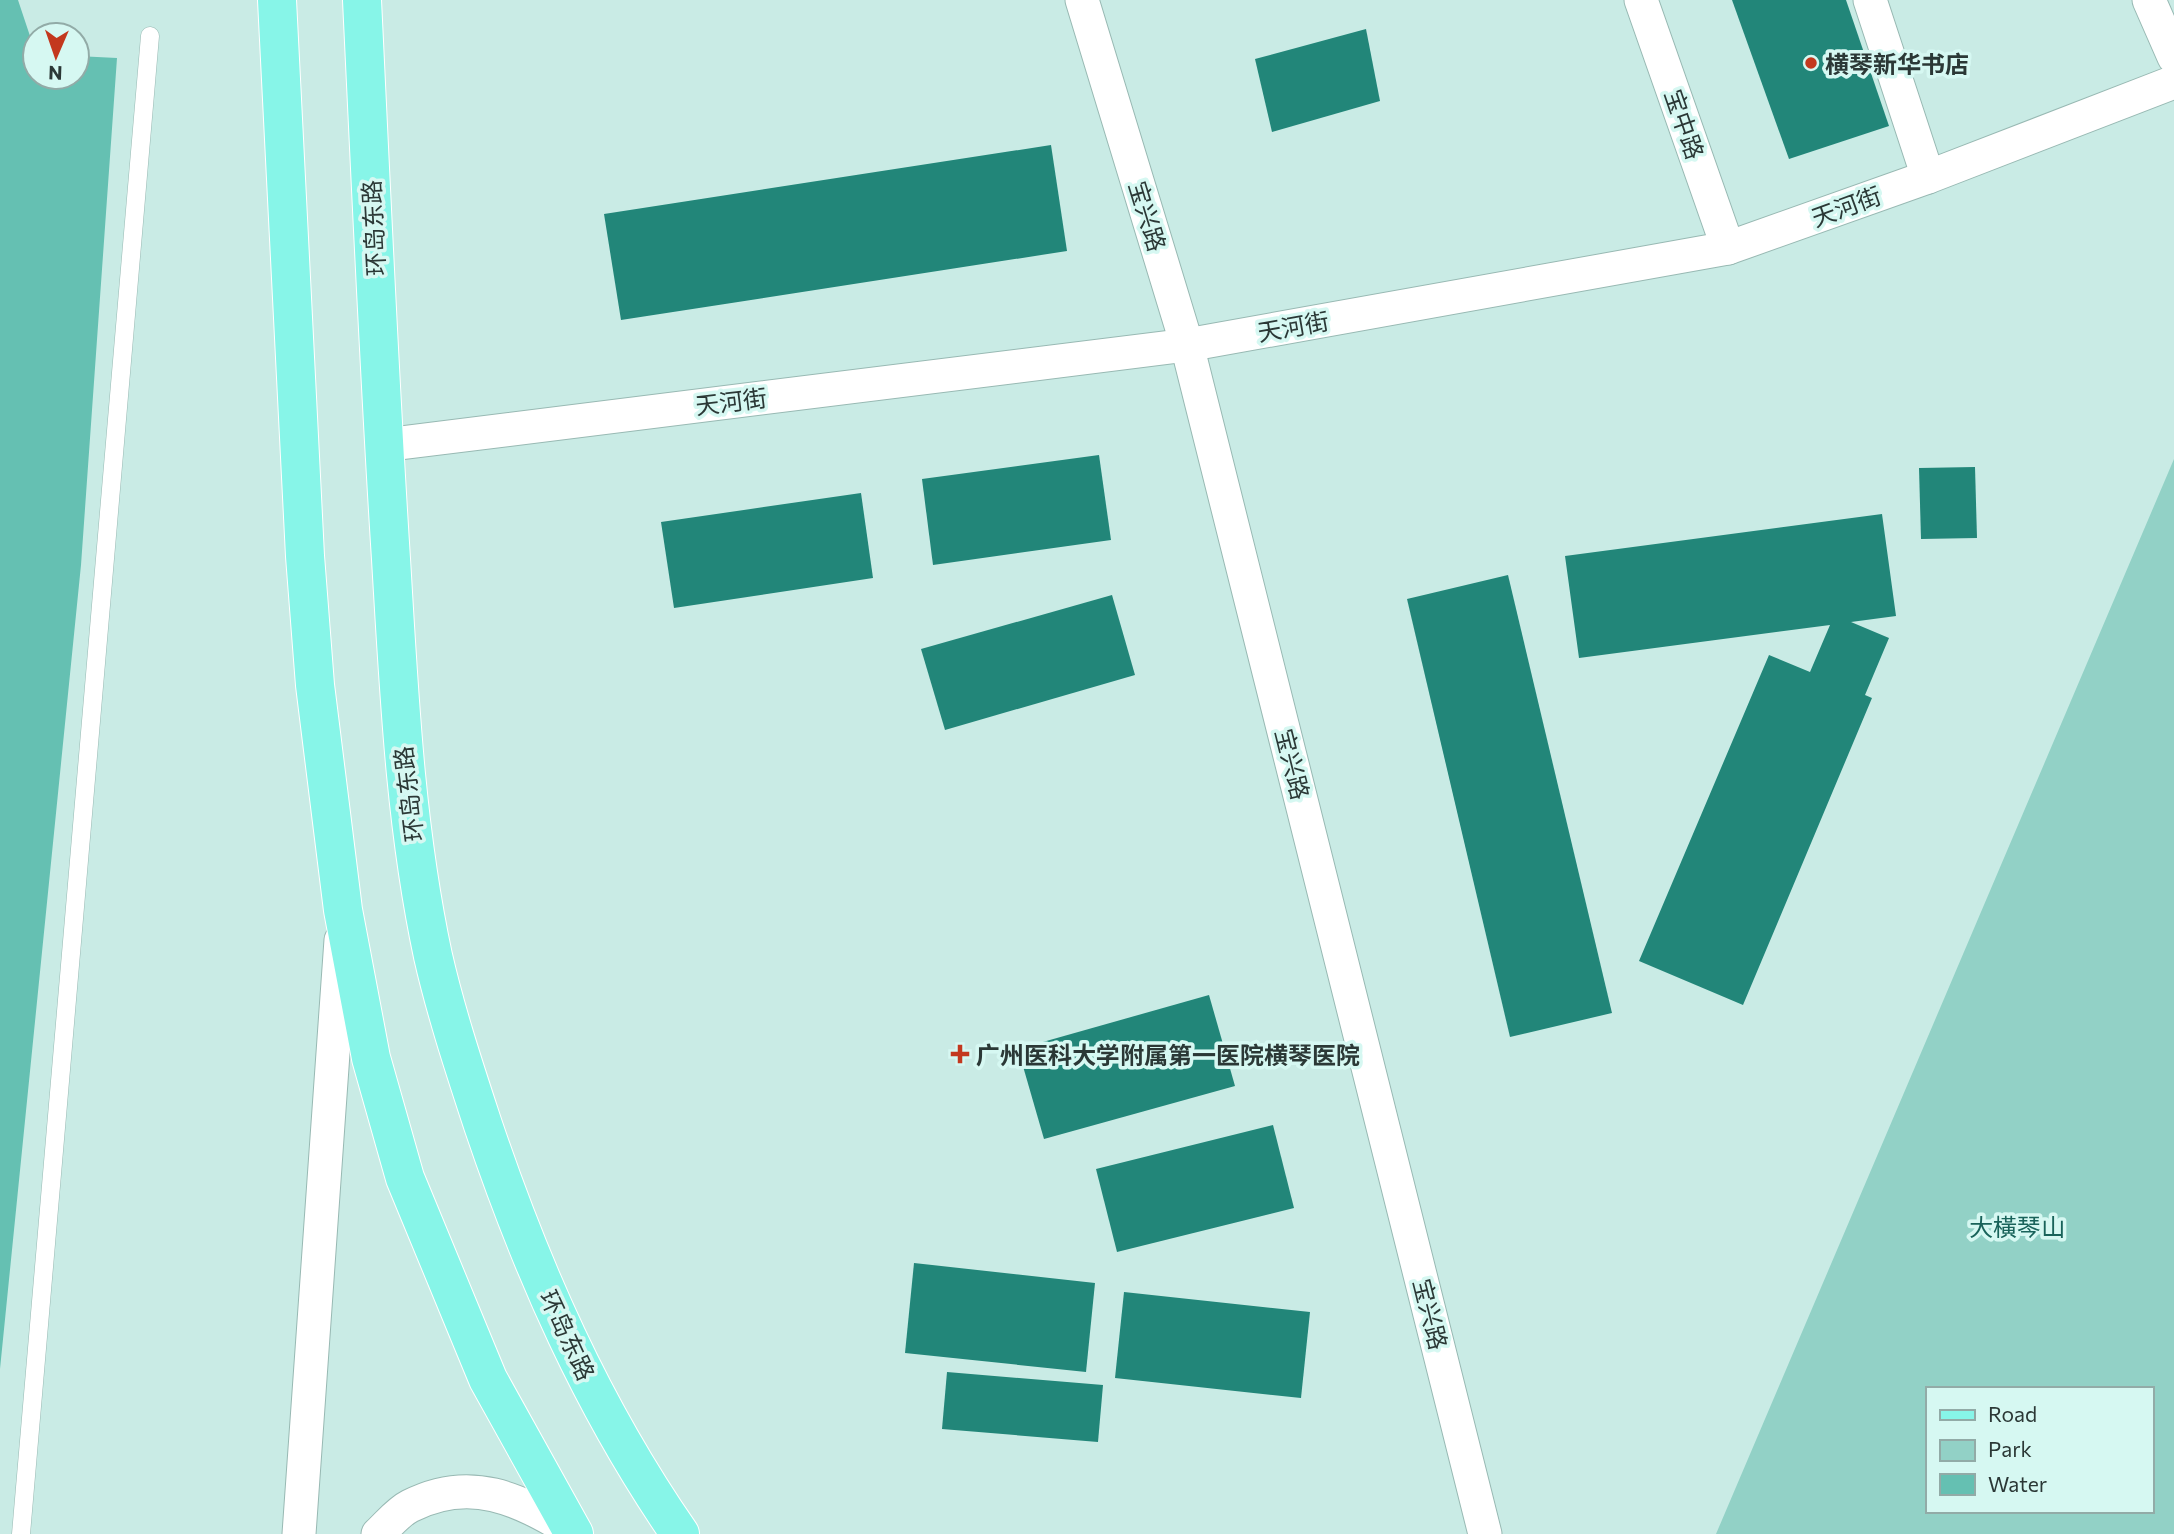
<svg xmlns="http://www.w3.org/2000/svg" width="2174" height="1534" viewBox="0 0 2174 1534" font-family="Commissioner,'Noto Sans SC',sans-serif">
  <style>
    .green { fill: #92d1c6; fill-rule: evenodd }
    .water { fill: #65c0b2 }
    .building { fill: #228679 }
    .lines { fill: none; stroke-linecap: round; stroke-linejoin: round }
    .lane-casing { stroke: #98b9b3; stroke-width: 19 }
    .street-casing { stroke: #98b9b3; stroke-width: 35 }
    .primary-casing { stroke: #fff; stroke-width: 40 }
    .lane { stroke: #fff; stroke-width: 18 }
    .street { stroke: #fff; stroke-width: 33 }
    .primary { stroke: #87f5e8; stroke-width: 38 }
    .poi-dot { fill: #c3381e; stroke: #d6f8f2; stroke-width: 2.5 }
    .labels { text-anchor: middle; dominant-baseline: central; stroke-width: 7; stroke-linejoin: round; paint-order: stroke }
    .poi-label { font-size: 24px; font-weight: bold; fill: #2b3836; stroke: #d6f8f2; text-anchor: start }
    .street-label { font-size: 24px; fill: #2b3836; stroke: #d6f8f2 }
    .park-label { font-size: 24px; fill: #19635a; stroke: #d6f8f2 }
  </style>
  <rect width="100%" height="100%" fill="#c9ebe5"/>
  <path class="green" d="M2174,459v1075h-458zM1927,1389h224v122h-224z"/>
  <path class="water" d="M0,0h18l17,51v26h42v-21l40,2 -36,507 -81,804z"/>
  <g class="building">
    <path d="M1732,0h114l43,126 -100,33z"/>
    <path d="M1366,29l14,72 -108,31 -17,-73z"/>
    <path d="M1051,145l16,106 -446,69 -17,-106z"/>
    <path d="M1099,455l12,85 -178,25 -11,-86z"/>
    <path d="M1975,467l2,71 -56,1 -2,-71z"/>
    <path d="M861,493l12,85 -199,30 -13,-86z"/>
    <path d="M1882,514l14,102 -45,6 38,16 -24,57 7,3 -129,307 -104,-44 130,-306 41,17 20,-47 -251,33 -14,-102z"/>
    <path d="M1508,575l104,438 -102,24 -103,-438z"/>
    <path d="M1112,595l23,80 -190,55 -24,-81z"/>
    <path d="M1209,995l26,91 -191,53 -26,-90z"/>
    <path d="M1273,1125l21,83 -177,44 -21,-83z"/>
    <path d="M914,1263l181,20 -9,89 -181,-19z"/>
    <path d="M1124,1292l186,20 -9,86 -186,-20z"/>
    <path d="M947,1372l156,13 -5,57 -156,-13z"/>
  </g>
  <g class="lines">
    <defs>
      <path id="lane" d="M21,1534l129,-1498"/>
      <g id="street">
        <path d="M1082,0l105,345 298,1189"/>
        <path d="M1641,0l87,248"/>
        <path d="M1870,0l58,177"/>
        <path d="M2149,0l25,57"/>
        <path d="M384,445l803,-100 541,-97 200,-71 246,-95"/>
        <path d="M299,1534l42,-594"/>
        <path d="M378,1534c10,-9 20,-22 32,-28 61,-31 108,-7 162,25"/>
      </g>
      <g id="primary">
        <path d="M277,0l28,556 10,129 28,225 28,148 34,120 83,201 86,155"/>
        <path d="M362,0c9,186 17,373 29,559 8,133 14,266 42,397 13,57 32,114 50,169 49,145 109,282 197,409"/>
      </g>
    </defs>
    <use href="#lane" class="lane-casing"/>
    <use href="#street" class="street-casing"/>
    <use href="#primary" class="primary-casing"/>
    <use href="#lane" class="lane"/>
    <use href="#street" class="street"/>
    <use href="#primary" class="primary"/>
  </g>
  <g class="poi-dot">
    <circle cx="1811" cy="63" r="7"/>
    <path d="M956.5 1043.5h7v7h7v7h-7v7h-7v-7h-7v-7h7z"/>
  </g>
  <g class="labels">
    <g class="poi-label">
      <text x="1825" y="63">横琴新华书店</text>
      <text x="976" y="1054">广州医科大学附属第一医院横琴医院</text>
    </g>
    <g class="street-label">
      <text transform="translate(1685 124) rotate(71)">宝中路</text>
      <text transform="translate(1846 206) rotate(-20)">天河街</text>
      <text transform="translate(1148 216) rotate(73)">宝兴路</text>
      <text transform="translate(373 228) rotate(-93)">环岛东路</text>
      <text transform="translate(1293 326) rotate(-10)">天河街</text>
      <text transform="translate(731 401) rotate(-7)">天河街</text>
      <text transform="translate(1293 764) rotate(76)">宝兴路</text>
      <text transform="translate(408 794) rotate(-97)">环岛东路</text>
      <text transform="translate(1431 1314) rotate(76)">宝兴路</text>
      <text transform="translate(568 1335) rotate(65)">环岛东路</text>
    </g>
    <g class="park-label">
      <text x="2017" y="1226">大橫琴山</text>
    </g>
  </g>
  <rect x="1926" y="1387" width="228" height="126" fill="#d6f8f2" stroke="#92aba7" stroke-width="2"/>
  <rect x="1940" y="1410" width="35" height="10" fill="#87f5e8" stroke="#92aba7" stroke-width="2"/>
  <text x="1988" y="1422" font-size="21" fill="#2b3836">Road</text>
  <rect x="1940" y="1440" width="35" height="21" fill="#92d1c6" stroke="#92aba7" stroke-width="2"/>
  <text x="1988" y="1457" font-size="21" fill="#2b3836">Park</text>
  <rect x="1940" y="1474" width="35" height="21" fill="#65c0b2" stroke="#92aba7" stroke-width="2"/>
  <text x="1988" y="1492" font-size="21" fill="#2b3836">Water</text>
  <g transform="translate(56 56) rotate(182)"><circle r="33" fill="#d6f8f2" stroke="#92aba7" stroke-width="2"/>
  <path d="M0-5L12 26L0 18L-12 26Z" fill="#c3381e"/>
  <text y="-10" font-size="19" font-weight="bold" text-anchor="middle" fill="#2b3836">N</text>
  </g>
</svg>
